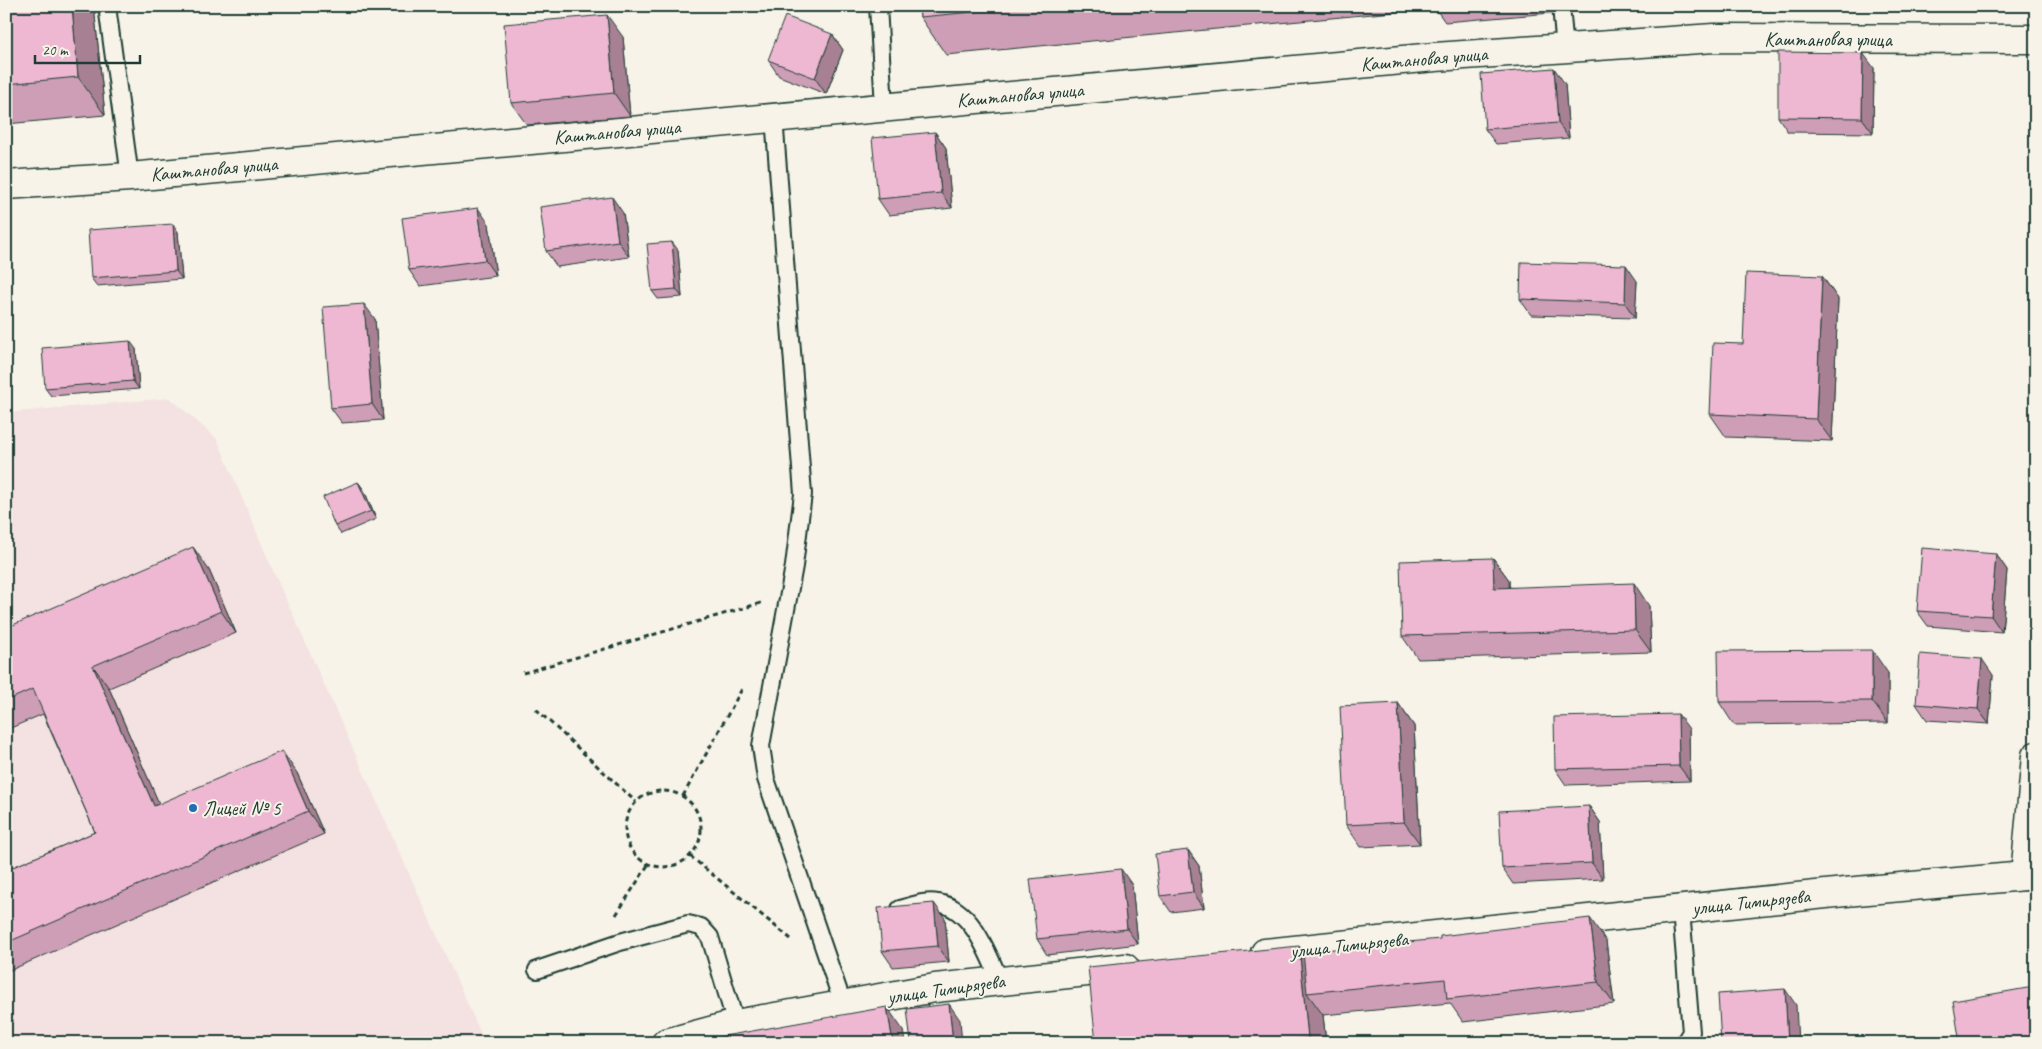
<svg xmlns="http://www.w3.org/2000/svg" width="2042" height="1049" viewBox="0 0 2042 1049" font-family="Caveat,sans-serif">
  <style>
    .built { fill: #f4e1e1 }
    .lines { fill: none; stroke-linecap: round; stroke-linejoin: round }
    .service-casing { stroke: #1f3d34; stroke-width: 20 }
    .minor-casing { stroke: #1f3d34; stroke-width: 31 }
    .secondary-casing { stroke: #1f3d34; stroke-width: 31 }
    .path { stroke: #1f3d34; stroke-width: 3; stroke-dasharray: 5 4; stroke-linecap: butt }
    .service { stroke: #f7f3e8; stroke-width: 16 }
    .minor { stroke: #f7f3e8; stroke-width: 28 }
    .secondary { stroke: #f7f3e8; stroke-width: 28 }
    .wall { fill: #cd9eb5; stroke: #1f3d34 }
    .shaded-wall { fill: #a78193; stroke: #1f3d34 }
    .building { fill: #eeb8d2; stroke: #1f3d34 }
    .poi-dot { fill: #1f6fb2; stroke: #f7f3e8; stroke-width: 2 }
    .labels { text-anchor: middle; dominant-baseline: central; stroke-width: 4; stroke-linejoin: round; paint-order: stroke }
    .street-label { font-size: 20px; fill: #1f3d34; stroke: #f7f3e8 }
    .poi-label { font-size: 20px; fill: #1f3d34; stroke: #f7f3e8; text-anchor: start }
  </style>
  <rect width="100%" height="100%" fill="#f7f3e8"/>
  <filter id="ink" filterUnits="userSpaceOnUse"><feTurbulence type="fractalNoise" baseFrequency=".02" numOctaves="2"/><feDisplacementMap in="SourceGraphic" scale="10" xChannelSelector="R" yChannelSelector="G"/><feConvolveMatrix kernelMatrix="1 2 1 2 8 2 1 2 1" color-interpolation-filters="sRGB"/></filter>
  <g filter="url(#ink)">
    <path class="built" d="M170,398l47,41 57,134 211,470h-479v-630z"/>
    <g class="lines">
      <defs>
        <g id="service">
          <path d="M107,6l23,171"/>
          <path d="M878,6l6,101"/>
          <path d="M1561,6l4,43"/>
          <path d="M774,117l29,377 -9,72 -33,180 5,33 77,225"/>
          <path d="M900,909c12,-3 25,-9 38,-6 34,5 50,51 62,78"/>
          <path d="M1681,910l10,122 -7,11"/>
          <path d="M537,970l83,-28 68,-18 13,3 9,10 26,87"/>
        </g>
        <g id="minor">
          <path d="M6,185l124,-8 1305,-120 279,-19 316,1 6,2"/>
          <path d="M2025,876l11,-120"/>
        </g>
        <g id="secondary">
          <path d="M1265,953l580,-61 191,-17"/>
          <path d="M666,1043l70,-19 199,-36 190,-20"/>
        </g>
      </defs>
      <use href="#service" class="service-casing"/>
      <use href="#minor" class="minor-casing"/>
      <use href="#secondary" class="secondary-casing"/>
      <g class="path">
        <path d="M523,673l238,-70"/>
        <path d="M536,709l100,93"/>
        <circle cx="663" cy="829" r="38"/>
        <path d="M683,796l60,-109"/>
        <path d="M690,856l101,83"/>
        <path d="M616,915l32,-50"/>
      </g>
      <use href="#service" class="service"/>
      <use href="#minor" class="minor"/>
      <use href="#secondary" class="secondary"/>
    </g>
    <g class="wall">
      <path d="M6,6h88l11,109 -99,9z"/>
      <path d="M919,6h632v7l-106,9 -10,-14 -489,47 -26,-38z"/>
      <path d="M832,34l11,16 -17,44 -47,-18 -11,-16z"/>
      <path d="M623,37l7,79 -103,9 -16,-22z"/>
      <path d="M1874,68l-1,65 -85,-1 -10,-15z"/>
      <path d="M1565,84l4,54 -73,6 -11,-15z"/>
      <path d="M935,132l11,16 6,60 -63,7 -11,-16z"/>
      <path d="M623,213l6,44 -72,10 -11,-16z"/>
      <path d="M173,224l5,8 4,47 -85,7 -6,-8z"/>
      <path d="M489,224l7,52 -76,10 -11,-16z"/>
      <path d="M678,250l4,47 -24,2 -6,-8z"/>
      <path d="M1822,276l16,23 -6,142 -106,-4 -16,-23z"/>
      <path d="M1637,281l-2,37 -104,-3 -11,-16z"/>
      <path d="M375,319l8,101 -41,3 -11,-15z"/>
      <path d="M136,349l3,40 -88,7 -6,-8z"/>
      <path d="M358,482l6,8 12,29 -35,15 -6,-8z"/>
      <path d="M1996,554l11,16 -5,62 -74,-6 -11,-15z"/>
      <path d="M1493,558l16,22v7l140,19 2,46 -233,7 -16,-23z"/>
      <path d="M209,570l27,63 -127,55 50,116 138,-31 27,61 -318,138v-102l89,-38 -52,-118 -37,16v-102z"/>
      <path d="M1888,673v50l-154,2 -15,-23z"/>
      <path d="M1993,675l-4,49 -62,-4 -11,-16z"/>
      <path d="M1398,703l16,23 6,118 -59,3 -15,-22z"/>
      <path d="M1689,729l1,52 -124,4 -11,-16z"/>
      <path d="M1589,806l11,16 3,57 -90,5 -11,-16z"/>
      <path d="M1188,850l11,16 5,42 -33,4 -11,-16z"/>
      <path d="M1132,885l6,59 -91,11 -10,-16z"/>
      <path d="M945,918l4,44 -56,5 -11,-16z"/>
      <path d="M1606,941l8,63 -151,18 -13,-19 -127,12 3,28h-230l207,-91z"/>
    </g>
    <g class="shaded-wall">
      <path d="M72,6h22l11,109 -27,-38z"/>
      <path d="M1547,6h4v7z"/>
      <path d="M607,15l16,22 7,79 -16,-23z"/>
      <path d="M832,34l11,16 -17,44 -11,-16z"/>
      <path d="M1863,53l11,15 -1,65 -11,-15z"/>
      <path d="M1554,68l11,16 4,54 -11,-15z"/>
      <path d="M935,132l11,16 6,60 -11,-15z"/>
      <path d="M612,197l11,16 6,44 -11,-16z"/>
      <path d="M478,208l11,16 7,52 -11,-16z"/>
      <path d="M173,224l5,8 4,47 -6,-8z"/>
      <path d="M672,242l6,8 4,47 -6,-8z"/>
      <path d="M1626,265l11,16 -2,37 -10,-15z"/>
      <path d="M1822,276l16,23 -6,142 -16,-22z"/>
      <path d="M364,304l11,15 8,101 -11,-16z"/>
      <path d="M130,341l6,8 3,40 -6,-8z"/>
      <path d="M358,482l6,8 12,29 -5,-8z"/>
      <path d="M193,547l16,23 27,63 -15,-22z"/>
      <path d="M1996,554l11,16 -5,62 -11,-16z"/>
      <path d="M1493,558l16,22 1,30 -16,-22z"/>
      <path d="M1634,583l15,23 2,46 -16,-22z"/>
      <path d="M1872,650l16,23v50l-16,-22z"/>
      <path d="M1982,659l11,16 -4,49 -11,-15z"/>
      <path d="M93,666l16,22 61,141 -16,-23z"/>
      <path d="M1398,703l16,23 6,118 -16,-22z"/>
      <path d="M1678,714l11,15 1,52 -11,-15z"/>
      <path d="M282,751l15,22 27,61 -16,-23z"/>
      <path d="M1589,806l11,16 3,57 -11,-16z"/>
      <path d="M1188,850l11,16 5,42 -11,-16z"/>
      <path d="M1121,869l11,16 6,59 -11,-15z"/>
      <path d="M934,903l11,15 4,44 -11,-16z"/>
      <path d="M1590,918l16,23 8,63 -16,-22z"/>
      <path d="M1299,946l20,29 -12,18 16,22 3,28h-14l-4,-5z"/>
      <path d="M2033,987l3,4v11z"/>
      <path d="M1785,989l11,16 2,38h-10z"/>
      <path d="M949,1004l11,16 2,23h-9z"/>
      <path d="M887,1007l16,23 2,13h-12z"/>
    </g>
    <g class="building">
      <path d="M6,6h66l6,71 -72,7z"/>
      <path d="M919,6h118l-117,11z"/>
      <path d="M607,15l7,78 -103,10 -7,-79z"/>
      <path d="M785,16l47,18 -17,44 -47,-18z"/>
      <path d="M1778,52l85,1 -1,65 -84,-1z"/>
      <path d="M1554,68l4,55 -73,6 -4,-55z"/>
      <path d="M935,132l6,61 -63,6 -6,-61z"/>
      <path d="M612,197l6,44 -72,10 -6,-44z"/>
      <path d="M478,208l7,52 -76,10 -7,-52z"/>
      <path d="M173,224l3,47 -85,7 -3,-48z"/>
      <path d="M672,242l4,47 -24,2 -5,-47z"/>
      <path d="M1521,262l105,3 -1,38 -105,-4z"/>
      <path d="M1746,273l76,3 -6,143 -106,-5 3,-71 30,1z"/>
      <path d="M364,304l8,100 -41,4 -8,-101z"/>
      <path d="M130,341l3,40 -88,7 -3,-40z"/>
      <path d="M358,482l13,29 -36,15 -12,-29z"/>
      <path d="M193,547l28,64 -128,55 61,140 128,-55 26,60 -302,132v-73l89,-38 -62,-143 -27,12v-73z"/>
      <path d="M1922,548l74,6 -5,62 -74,-5z"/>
      <path d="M1493,558l1,30 140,-5 1,47 -233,6 -2,-75z"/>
      <path d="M1872,650v51l-153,1 -1,-51z"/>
      <path d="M1920,654l62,5 -4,50 -62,-5z"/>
      <path d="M1398,703l6,119 -58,3 -6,-119z"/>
      <path d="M1678,714l1,52 -124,3 -1,-52z"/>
      <path d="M1589,806l3,57 -90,5 -3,-57z"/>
      <path d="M1188,850l5,42 -33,4 -5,-42z"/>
      <path d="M1121,869l6,60 -90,10 -7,-60z"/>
      <path d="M934,903l4,43 -56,5 -4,-43z"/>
      <path d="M1590,918l8,64 -151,17 -2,-20 -138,14 -4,-41 137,-13v-3z"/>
      <path d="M1299,946l9,92 -52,5h-160l-8,-76z"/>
      <path d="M2033,987l3,15v41h-76l-7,-42z"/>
      <path d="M1785,989l3,54h-67l-3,-49z"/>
      <path d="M949,1004l4,39h-42l-4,-34z"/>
      <path d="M887,1007l6,36h-208z"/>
    </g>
  </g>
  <circle class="poi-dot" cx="193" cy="808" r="5"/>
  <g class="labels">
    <g class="street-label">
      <text x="1828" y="39">Каштановая улица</text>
      <text transform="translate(1424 59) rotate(-5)">Каштановая улица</text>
      <text transform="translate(1020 95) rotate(-5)">Каштановая улица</text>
      <text transform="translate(617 132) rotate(-5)">Каштановая улица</text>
      <text transform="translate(214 169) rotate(-5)">Каштановая улица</text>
      <text transform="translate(1751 902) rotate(-6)">улица Тимирязева</text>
      <text transform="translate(1349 945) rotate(-6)">улица Тимирязева</text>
      <text transform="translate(946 989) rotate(-8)">улица Тимирязева</text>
    </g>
    <g class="poi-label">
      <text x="203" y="808">Лицей № 5</text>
    </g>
  </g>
  <rect width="2042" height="1049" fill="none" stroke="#f7f3e8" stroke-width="25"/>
  <rect x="12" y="12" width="2017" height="1024" fill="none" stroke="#1f3d34" stroke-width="2" filter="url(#ink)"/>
  <path d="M35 55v8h105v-8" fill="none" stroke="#1f3d34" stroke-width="2.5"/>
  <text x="42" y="55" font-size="15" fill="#1f3d34" stroke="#f7f3e8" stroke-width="4" paint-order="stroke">20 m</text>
</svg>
